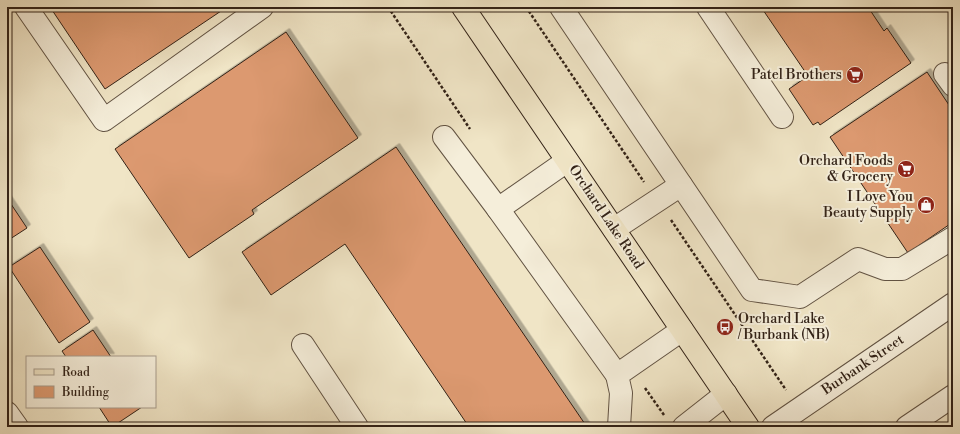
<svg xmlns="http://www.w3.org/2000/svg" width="960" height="434" viewBox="0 0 960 434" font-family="'Libre Bodoni',serif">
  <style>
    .building { fill: #dc996f; stroke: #322217; filter: url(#shadow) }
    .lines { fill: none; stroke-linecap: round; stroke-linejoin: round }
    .minor-casing { stroke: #625343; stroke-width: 24 }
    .major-casing { stroke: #322217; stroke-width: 24 }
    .path { stroke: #322217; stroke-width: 2.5; stroke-dasharray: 3 2; stroke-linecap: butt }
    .minor { stroke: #f5eeda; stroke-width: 22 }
    .major { stroke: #f0e5c6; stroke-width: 22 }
    .labels { text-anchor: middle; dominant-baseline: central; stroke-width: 4; stroke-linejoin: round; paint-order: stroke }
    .poi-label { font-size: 14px; fill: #322217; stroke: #f5eeda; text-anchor: end }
    .street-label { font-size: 14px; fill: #322217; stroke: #f5eeda }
  </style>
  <defs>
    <filter id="shadow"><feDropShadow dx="3.5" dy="-3.5" stdDeviation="0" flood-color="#0004"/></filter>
  </defs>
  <rect width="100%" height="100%" fill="#f0e5c6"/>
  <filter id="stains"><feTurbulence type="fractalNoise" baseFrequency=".005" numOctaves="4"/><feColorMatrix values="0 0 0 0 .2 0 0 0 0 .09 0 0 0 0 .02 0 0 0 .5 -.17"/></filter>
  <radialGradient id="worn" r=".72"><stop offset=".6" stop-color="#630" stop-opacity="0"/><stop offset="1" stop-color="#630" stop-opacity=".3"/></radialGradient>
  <g class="building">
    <path d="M50,7h177l-122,82z"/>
    <path d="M761,7h107l16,24 3,-3 24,35 -91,62 -2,-3 -5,3 -24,-36 19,-13z"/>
    <path d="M286,32l72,106 -106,72 2,4 -65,44 -74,-109z"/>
    <path d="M927,72l26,39v111l-45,31 -78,-116z"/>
    <path d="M396,147l191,280h-118l-124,-183 -74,51 -29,-43z"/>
    <path d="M7,198l20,30 -20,13z"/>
    <path d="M40,247l50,75 -31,21 -50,-76z"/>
    <path d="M93,330l18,27h-45l-4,-6z"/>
    <path d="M99,407h43l-30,20z"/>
  </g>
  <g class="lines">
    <defs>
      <g id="minor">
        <path d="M26,7l78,113 158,-113"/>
        <path d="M561,7l191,283 48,7 58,-38 27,10h17l51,-31"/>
        <path d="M708,7l74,110"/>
        <path d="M945,74l8,11"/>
        <path d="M444,137l54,72 69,-48"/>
        <path d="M498,209l119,166"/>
        <path d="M614,229l67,-44"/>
        <path d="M303,345l54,82"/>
        <path d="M7,413l10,14"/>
        <path d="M619,427l2,-34 -4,-18 65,-45"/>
        <path d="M684,427l42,-33"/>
        <path d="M773,427l180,-123"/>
        <path d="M907,427l46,-31"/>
      </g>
      <path id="major" d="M463,7l285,420"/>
    </defs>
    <use href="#minor" class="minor-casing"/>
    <use href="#major" class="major-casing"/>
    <g class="path">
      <path d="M388,7l82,122"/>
      <path d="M526,7l118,175"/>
      <path d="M671,220l115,170"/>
      <path d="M645,388l19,27"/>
    </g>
    <use href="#minor" class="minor"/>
    <use href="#major" class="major"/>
  </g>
  <defs>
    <symbol id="supermarket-disc" viewBox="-11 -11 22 22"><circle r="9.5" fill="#8f2418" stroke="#f5eeda"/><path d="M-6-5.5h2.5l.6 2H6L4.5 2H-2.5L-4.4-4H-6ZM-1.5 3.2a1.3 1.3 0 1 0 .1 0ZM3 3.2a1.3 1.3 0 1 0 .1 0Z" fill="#fff"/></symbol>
    <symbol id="shop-disc" viewBox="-11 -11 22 22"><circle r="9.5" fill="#8f2418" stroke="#f5eeda"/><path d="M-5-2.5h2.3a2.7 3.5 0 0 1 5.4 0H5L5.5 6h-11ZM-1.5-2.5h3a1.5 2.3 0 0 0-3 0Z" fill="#fff"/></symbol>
    <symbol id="bus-disc" viewBox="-11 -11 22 22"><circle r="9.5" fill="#8f2418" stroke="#f5eeda"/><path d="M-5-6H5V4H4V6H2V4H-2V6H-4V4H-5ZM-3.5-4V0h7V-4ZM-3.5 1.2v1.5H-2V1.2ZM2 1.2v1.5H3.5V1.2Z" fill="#fff"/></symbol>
  </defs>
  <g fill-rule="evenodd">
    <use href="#supermarket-disc" x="845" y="65" width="20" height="20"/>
    <use href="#supermarket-disc" x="896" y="159" width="20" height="20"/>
    <use href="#shop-disc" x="916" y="195" width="20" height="20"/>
    <use href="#bus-disc" x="715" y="317" width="20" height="20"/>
  </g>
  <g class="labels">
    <g class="poi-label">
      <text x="842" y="75">Patel Brothers</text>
      <text x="893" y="161">Orchard Foods<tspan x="893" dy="16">&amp; Grocery</tspan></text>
      <text x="913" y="197">I Love You<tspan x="913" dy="16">Beauty Supply</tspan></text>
      <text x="738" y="319" text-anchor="start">Orchard Lake<tspan x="738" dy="16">/ Burbank (NB)</tspan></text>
    </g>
    <g class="street-label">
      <text transform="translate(606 217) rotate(56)">Orchard Lake Road</text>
      <text transform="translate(863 365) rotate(-34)">Burbank Street</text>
    </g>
  </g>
  <rect width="960" height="434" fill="none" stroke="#f0e5c6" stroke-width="24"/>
  <rect x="8" y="8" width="944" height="418" fill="none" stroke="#322217" stroke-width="2"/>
  <rect x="12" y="12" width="936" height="410" fill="none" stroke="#322217"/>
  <rect x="26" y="356" width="130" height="52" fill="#f5eeda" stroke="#a79c8c"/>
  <rect x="34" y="369" width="20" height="6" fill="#f0e5c6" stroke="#a79c8c"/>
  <text x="62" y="376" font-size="12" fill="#322217">Road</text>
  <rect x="34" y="386" width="20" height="12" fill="#dc996f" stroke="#a79c8c"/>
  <text x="62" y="396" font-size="12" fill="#322217">Building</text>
  <rect width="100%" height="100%" filter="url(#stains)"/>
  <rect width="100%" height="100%" fill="url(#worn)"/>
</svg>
